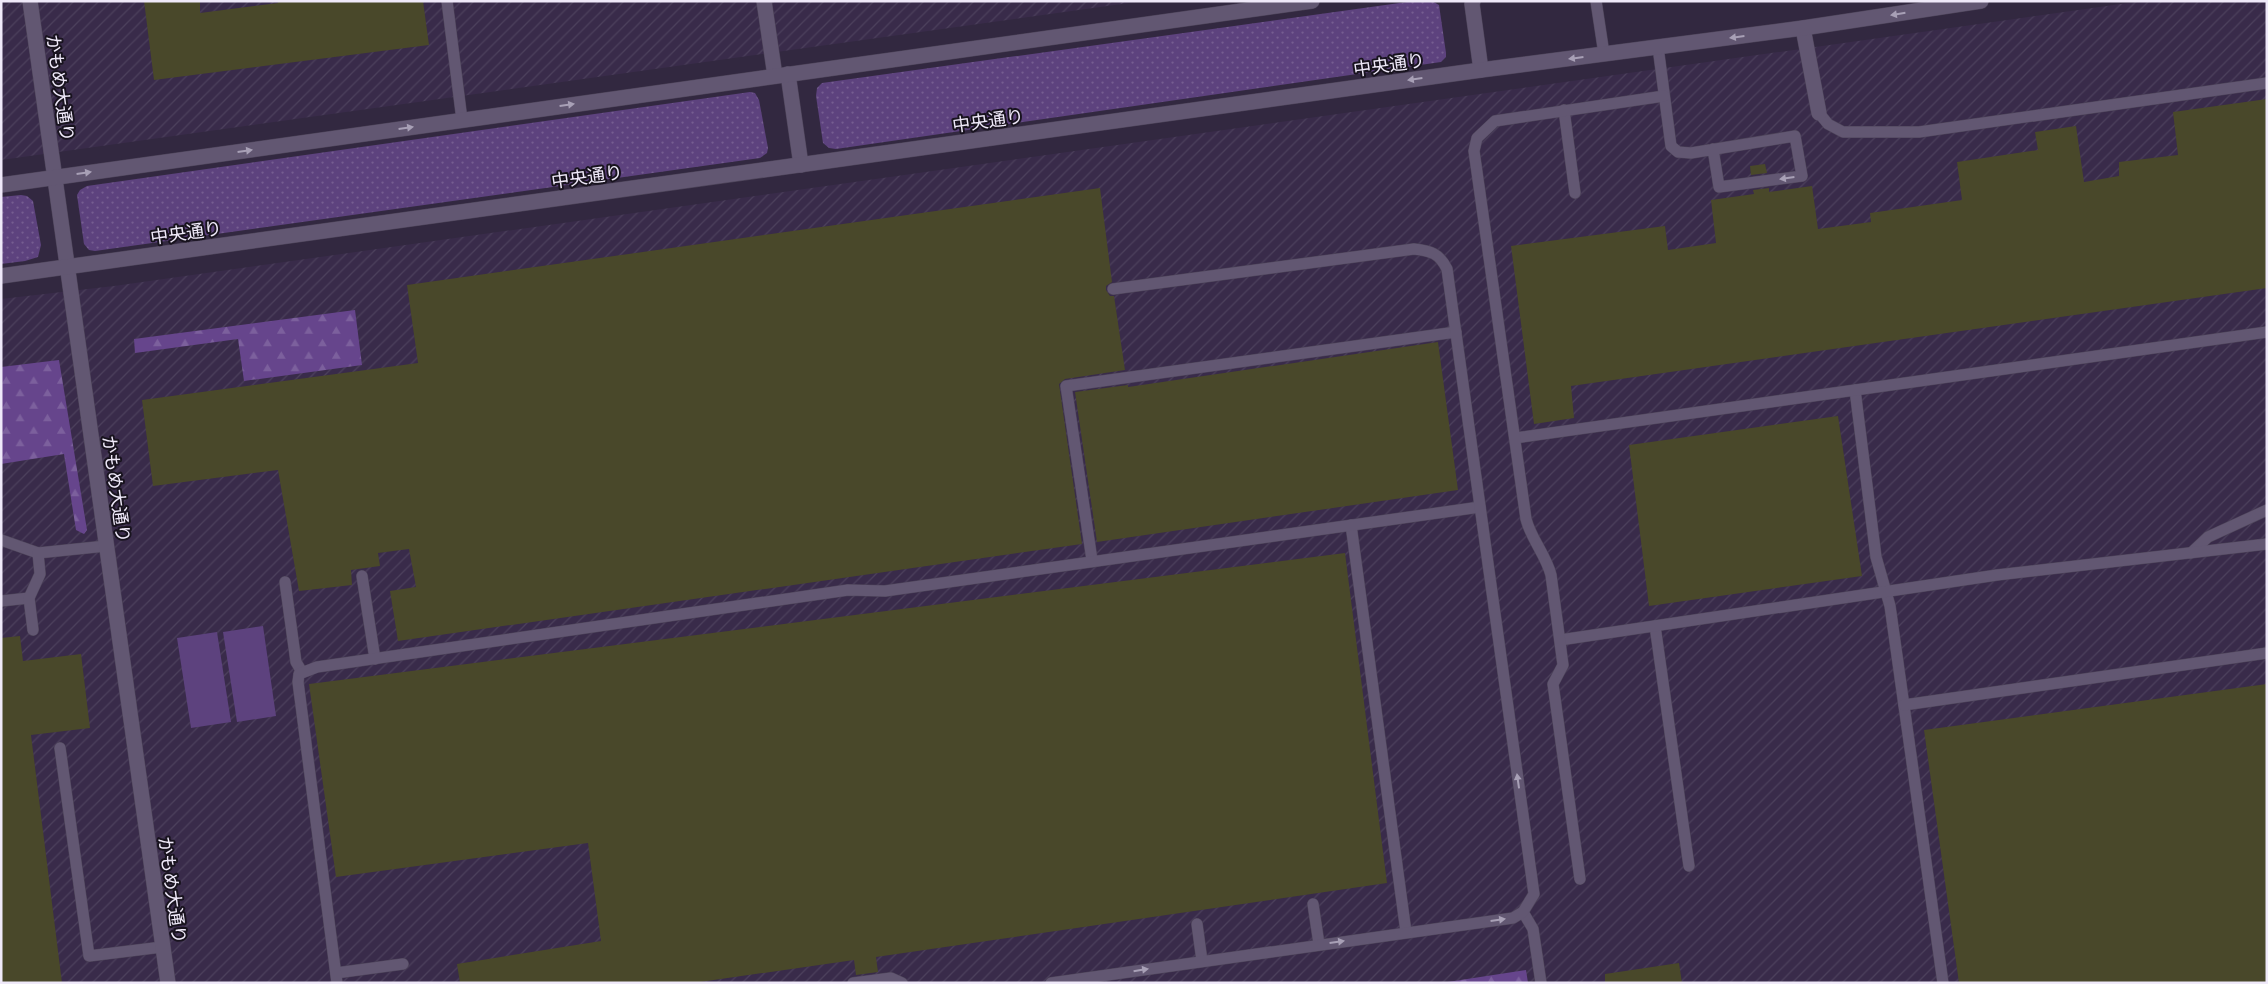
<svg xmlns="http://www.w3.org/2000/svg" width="2268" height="984" viewBox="0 0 2268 984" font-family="'Golos Text','Noto Sans JP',sans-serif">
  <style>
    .industrial { fill: url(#industrial-furrows) }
    .grass { fill: url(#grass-dots) }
    .forest { fill: url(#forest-firs) }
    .pitch { fill: #5d427e }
    .building { fill: #49482a }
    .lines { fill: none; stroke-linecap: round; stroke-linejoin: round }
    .lane-casing { stroke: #4d4459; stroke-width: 12 }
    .secondary-casing { stroke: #4d4459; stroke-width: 16 }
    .lane { stroke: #625772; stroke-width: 11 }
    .secondary { stroke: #625772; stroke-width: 15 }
    .oneway { fill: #a8a0b6 }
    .labels { text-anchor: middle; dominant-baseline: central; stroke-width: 4; stroke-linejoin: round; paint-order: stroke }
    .street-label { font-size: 18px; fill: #efe9f9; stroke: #18131e }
  </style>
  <defs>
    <pattern id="industrial-furrows" width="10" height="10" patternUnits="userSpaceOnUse" patternTransform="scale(1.25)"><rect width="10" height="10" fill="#392b4a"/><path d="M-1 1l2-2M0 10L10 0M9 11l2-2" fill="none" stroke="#4c405c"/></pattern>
    <pattern id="grass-dots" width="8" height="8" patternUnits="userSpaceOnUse" patternTransform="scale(1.25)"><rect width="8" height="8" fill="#5d427e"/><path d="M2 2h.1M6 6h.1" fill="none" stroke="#755d91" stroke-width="1.8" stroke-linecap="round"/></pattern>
    <pattern id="forest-firs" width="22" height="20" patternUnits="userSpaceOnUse" patternTransform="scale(1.25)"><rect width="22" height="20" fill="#66458c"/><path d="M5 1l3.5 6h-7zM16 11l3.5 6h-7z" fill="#7c609d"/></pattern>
  </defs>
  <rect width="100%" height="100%" fill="#322840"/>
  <g class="industrial">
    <path d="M1,1h1142l-1142,159z"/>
    <path d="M2142,1h125v982h-2266v-684l113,-13z"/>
  </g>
  <g class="grass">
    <path d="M1414,1h18l7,4 7,48v4l-5,5 -605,87 -7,-1 -6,-5 -7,-47 1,-8 5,-5z"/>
    <path d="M750,92l5,1 4,7 9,48 -1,5 -7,5 -665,93 -6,-1 -5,-6 -7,-49 3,-5 7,-4z"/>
    <path d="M21,195l6,1 6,5 8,44 -3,12 -13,4 -24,3v-67z"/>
  </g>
  <g class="forest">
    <path d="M355,310l7,55 -118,16 -6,-42 -103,14 -1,-14z"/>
    <path d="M59,360l28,170 -3,4 -8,-4 -12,-76 -63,10v-97z"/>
    <path d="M1526,970l2,13h-87z"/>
  </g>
  <g class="pitch">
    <path d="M263,626l13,90 -39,6 -14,-90z"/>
    <path d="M217,632l14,90 -40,6 -14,-90z"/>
  </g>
  <g class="building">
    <path d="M144,1h56v12l78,-10v-2h145l6,44 -275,35z"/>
    <path d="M2267,99v189l-696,98 3,32 -40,6 -23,-178 154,-20 3,24 48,-7 -5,-43 43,-6 -1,-4 16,-2v4l43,-6 6,43 53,-7 -1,-9 92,-13 -5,-38 81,-12 -3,-18 41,-6 8,56 35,-6v-14l59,-7 -5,-43z"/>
    <path d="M1765,164l2,9 -16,2 -1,-9z"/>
    <path d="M1100,188l12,94 -6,4v4l4,6h4l11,74 -60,9 -6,5 23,160 -684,97 -8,-50 26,-4 -7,-38 -31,4 2,13 -29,4 1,15 -53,6 -21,-121 -125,16 -11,-86 276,-37 -11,-78z"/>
    <path d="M1438,342l20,148 -361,52 -22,-150 53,-7v2z"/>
    <path d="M1838,416l24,160 -213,30 -20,-161z"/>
    <path d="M1345,553l42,330 -511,74 2,15 -22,3 -2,-15 -161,23h-233l-3,-19 144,-23 -13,-98 -252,34 -27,-193z"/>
    <path d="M20,636l3,25 58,-7 9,74 -59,7 31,248h-61v-345z"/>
    <path d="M2267,684v299h-308l-35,-253z"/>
    <path d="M1679,963l3,20h-77v-9z"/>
  </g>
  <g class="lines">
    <defs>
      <g id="lane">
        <path d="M447,1l15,119"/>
        <path d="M1596,1l8,53"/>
        <path d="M1658,47l13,99 7,6 13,1 104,-17 7,40 -83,11 -6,-38"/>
        <path d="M1564,110l11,83"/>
        <path d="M1819,113l9,11 15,8h76l348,-49"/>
        <path d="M1855,390l21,167 14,49 53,377"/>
        <path d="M1515,438l752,-106"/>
        <path d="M1351,525l55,407"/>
        <path d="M1,540l37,13"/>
        <path d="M2191,553l17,-16 59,-27"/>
        <path d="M1092,560l-26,-174 390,-54"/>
        <path d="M362,576l13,83"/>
        <path d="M285,582l11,80 6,10"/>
        <path d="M1,601l28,-3"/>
        <path d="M1655,626l34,240"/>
        <path d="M33,630l-4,-32 11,-24 -2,-21 68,-7"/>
        <path d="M1560,640l437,-65 270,-31"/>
        <path d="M1904,705l363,-52"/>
        <path d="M60,748l29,208 73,-9"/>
        <path d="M1580,879l-27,-195 10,-19 -12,-90c-5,-20 -20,-36 -25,-56l-52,-368 3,-13 18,-17 169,-25"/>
        <path d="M1313,904l6,40"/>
        <path d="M1523,912l10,17 8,54"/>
        <path d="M1197,924l5,37"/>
        <path d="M336,973l67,-9"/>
        <path d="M337,983l-39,-301 1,-8 18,-7 531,-77 37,1 595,-84"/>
        <path d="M853,983l38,-5 11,5"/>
        <path d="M1051,983l462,-65 10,-6 11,-18 -87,-625c-8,-16 -16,-18 -33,-20l-301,40"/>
      </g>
      <g id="secondary">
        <path d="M30,1l138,982"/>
        <path d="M764,1l11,75"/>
        <path d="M1473,1l-1,3 9,66"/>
        <path d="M1803,28l16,85"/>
        <path d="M788,74l13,91"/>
        <path d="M1,185l1311,-184"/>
        <path d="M1,276l1480,-206 322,-42 178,-27"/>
      </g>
    </defs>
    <use href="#lane" class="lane-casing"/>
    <use href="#secondary" class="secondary-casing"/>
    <use href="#lane" class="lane"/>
    <use href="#secondary" class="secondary"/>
  </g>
  <defs><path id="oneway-solid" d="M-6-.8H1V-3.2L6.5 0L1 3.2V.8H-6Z" transform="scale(1.25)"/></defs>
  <g class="oneway">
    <use href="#oneway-solid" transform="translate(1898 14) rotate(171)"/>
    <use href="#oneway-solid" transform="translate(1737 37) rotate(173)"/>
    <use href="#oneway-solid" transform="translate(1576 58) rotate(173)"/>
    <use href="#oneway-solid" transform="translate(1415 79) rotate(172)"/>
    <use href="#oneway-solid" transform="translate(567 105) rotate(-8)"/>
    <use href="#oneway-solid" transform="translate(406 128) rotate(-8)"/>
    <use href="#oneway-solid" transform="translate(245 151) rotate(-8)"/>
    <use href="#oneway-solid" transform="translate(84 173) rotate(-8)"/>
    <use href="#oneway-solid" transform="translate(1787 178) rotate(172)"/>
    <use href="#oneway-solid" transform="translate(1518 781) rotate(-98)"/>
    <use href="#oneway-solid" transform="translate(1498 920) rotate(-8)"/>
    <use href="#oneway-solid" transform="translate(1337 942) rotate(-8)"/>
    <use href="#oneway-solid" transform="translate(1141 970) rotate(-9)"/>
  </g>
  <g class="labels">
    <g class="street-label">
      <text transform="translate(1389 64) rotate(-8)">中央通り</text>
      <text transform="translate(61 88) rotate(82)">かもめ大通り</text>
      <text transform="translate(988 120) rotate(-8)">中央通り</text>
      <text transform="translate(587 176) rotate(-8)">中央通り</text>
      <text transform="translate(186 232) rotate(-8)">中央通り</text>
      <text transform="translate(117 489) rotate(82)">かもめ大通り</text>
      <text transform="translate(173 890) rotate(82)">かもめ大通り</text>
    </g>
  </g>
  <rect width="2268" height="984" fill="none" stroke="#efe9f9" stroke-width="5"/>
</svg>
